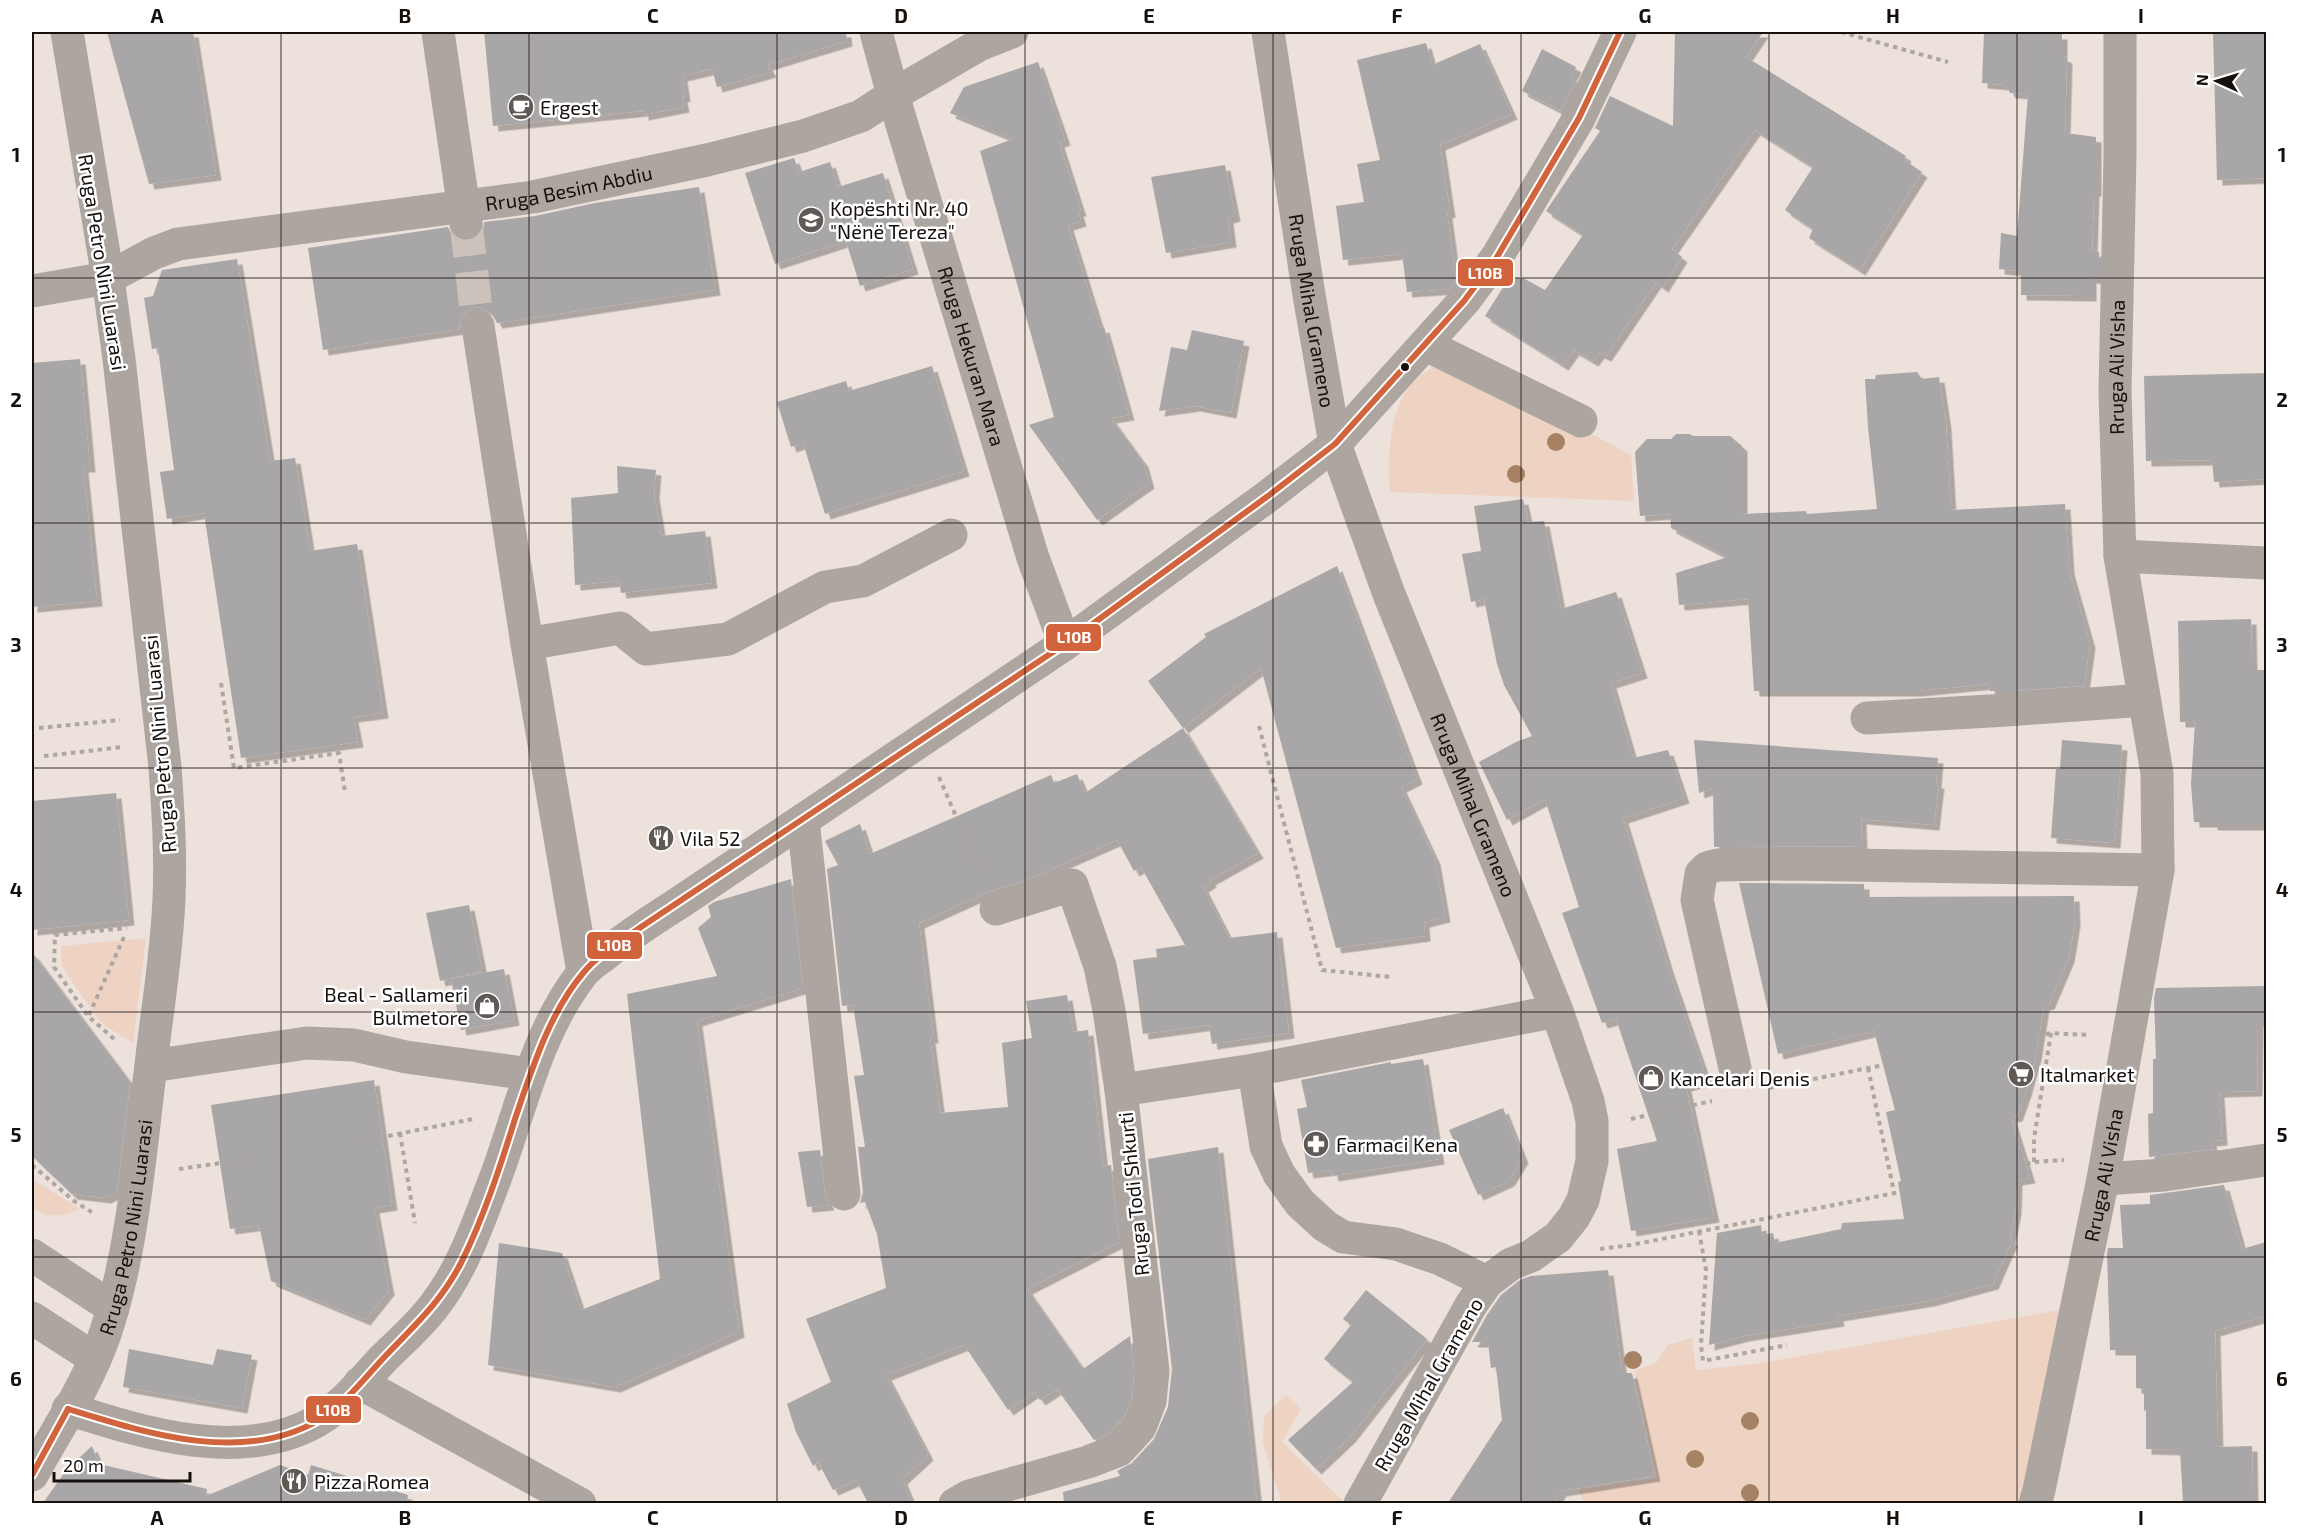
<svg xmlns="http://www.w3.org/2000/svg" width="2298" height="1535" viewBox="0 0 2298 1535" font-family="'Exo 2',sans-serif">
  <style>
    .green { fill: #eed3c3 }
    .building { fill: #a8a6a6; filter: url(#shadow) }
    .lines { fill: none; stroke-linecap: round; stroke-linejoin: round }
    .minor-tunnel { stroke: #ccc2bc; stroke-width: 33; stroke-dasharray: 33 16; stroke-linecap: butt }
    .path { stroke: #ada6a1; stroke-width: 4; stroke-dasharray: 4.5 4.5; stroke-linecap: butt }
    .minor { stroke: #aca5a0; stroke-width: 33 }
    .bus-1-casing { stroke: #fff; stroke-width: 10 }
    .bus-1 { stroke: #d1643c; stroke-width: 6 }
    .tree { fill: #a68163 }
    .grid { fill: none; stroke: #16100d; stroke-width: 1.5; stroke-opacity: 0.55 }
    .bus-dot { fill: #16100d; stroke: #fff; stroke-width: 2 }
    .labels { text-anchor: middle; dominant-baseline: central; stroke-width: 5; stroke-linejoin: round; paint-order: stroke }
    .poi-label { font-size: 20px; fill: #16100d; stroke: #fff; text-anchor: start }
    .street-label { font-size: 20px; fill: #16100d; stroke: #fff }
    .line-badge { stroke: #fff; stroke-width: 2 }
    .badge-label { font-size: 16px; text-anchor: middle; font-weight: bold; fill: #fff }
    .neatline { fill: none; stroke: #16100d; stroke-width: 2 }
    .grid-label { font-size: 20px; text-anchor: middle; font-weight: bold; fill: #16100d }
  </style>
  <defs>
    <filter id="shadow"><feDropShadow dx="5.5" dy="5.5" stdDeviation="0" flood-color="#0004"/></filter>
  </defs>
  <rect width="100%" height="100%" fill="#ece1db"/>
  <g class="green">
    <path d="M1439,365l33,4 159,86 3,46 -244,-9c-3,-45 -1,-109 49,-127z"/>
    <path d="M146,938l-13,105 -32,-20 -39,-56 -1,-21z"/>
    <path d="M32,1179l48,30c-18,8 -32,10 -48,-2z"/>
    <path d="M2065,1309l-41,194 -439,1 -7,-14 79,-12 -23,-107 22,-8 12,-18 24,-7 4,32 59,-6z"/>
    <path d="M1286,1395l15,14 -19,33 63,61h-63l-19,-59 1,-28z"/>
  </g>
  <g class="building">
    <path d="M107,32h86l23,143 -67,9z"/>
    <path d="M484,32h362l1,9 -80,24 4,7 -54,15 -5,-18 -30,7 3,20 -3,1 2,10 -41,8v-4l-150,15z"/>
    <path d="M1675,32h88l-17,25 160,99 -2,4 18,12 -62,98 -51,-32 4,-9 -28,-19 28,-43 -58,-37 -83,119 10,8 -19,30 -7,-5 -50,74 -7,-3 -6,8 -19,-11 -11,15 -78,-49 24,-38h14l22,12 38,-55 -37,-24 54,-80 -5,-3 15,-32 63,30z"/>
    <path d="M1984,32l78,2v22l5,2 -2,75 31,4v54h-2l-2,60 7,1v27l-8,-1v18l-70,-1v-24l-22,-2 2,-36 16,3 11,-142 -18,-1 -4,-8 -24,-2z"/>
    <path d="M2213,32h53v146l-49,2z"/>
    <path d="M1426,43l6,22 48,-21 32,70 -72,31 10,67 -3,1 9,67 -6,9 -43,3 -5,-38 -59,6 -7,-54 28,-4 -7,-38 23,-4 -23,-100z"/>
    <path d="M1542,49l34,18 -5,10 6,2 -16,32 -39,-20z"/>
    <path d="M1038,62l27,78 -6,2 22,69h-3l3,10 -13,4 32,103 4,-1 25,88 -18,3 32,44 6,21 -52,37 -68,-95 25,-8 -74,-266 33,-12 -63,-26 14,-26z"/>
    <path d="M794,158l5,14 31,-10 8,25 45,-14 30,96 -53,17 -14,-45 -71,23 -30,-91z"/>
    <path d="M1225,165l10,51 -7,2 3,24 -65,11 -15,-76z"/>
    <path d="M699,187l16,103 -218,33 -5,-9 -7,-5 -9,-2 -10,5 -6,8 -1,9 -136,21 -15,-102 140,-21 4,8 7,5 10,1 9,-4 5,-7 1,-8 51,-6 60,-13z"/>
    <path d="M237,259l33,202 25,-3 15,93 47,-7 26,169 -30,4 5,25 -117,16 -37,-245 -37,6 -7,-47 14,-2 -16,-122 -6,1 -8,-51 9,-2 9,-26z"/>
    <path d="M1192,330l52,11 -13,72 -36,-7 -36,5 12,-64 16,3z"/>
    <path d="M80,359l10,108h-7l14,134 -65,6v-244z"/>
    <path d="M932,366l32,105 -139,43 -22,-71 -12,4 -14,-45 69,-21 3,10z"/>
    <path d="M1917,372l5,7 17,-2 7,47 5,86 114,-6 4,65 21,74 -6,43 -72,5h-22l-1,-7 -72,7h-163l-6,-92 -69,6 -3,-32 52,-16 -57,-29 -1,-14 -30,2 -5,-64 12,-13h24l5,-5h14l3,2h37l12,10v68l64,-3 1,3 70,-5 -9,-82 -3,-48h10l1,-4z"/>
    <path d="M2266,373v106l-52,3 -2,-22 -66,1 -2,-85z"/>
    <path d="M617,466l39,4 -2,23 7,43 44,-5 7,52 -91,10 -2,-12 -44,4 -4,-87 47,-5z"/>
    <path d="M1523,499l5,23 16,-1 17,88 55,-17 26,81 -31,10 22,75 35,-8 16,48 -61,20 46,152 38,110 -21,6 28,131 -83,14 -14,-82 40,-8 -41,-122 -14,4 -40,-110 17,-6 -34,-108 -38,21 -28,-58 37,-20 16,-6 -28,-51 -7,-21 -13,-65 -13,3 -9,-48 19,-3 -7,-45z"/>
    <path d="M1337,566l80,213 -16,8 34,72 10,58 -21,5 1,14 -89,12 -75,-280 -78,60 -35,-47 58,-44 -2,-3z"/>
    <path d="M2251,619l1,51h14v155h-54v-3h-18l-3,-38 4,-62h-15l-2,-101z"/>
    <path d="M1183,728l75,125 -48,27 1,2 -8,5 26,51 48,-6 12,101 -77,11 -3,-19 -66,9 -10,-74 24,-3 -1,-8 29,-4 -44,-78 -7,4 -17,-31 -93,41 -34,10 -71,32 14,115h-3l10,75 68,-6 -6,-64 30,-5 -6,-37 41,-6 6,37 15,-2 15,136 8,-1 8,77 -92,47 56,80 47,-33 4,35 -2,26 -8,20 -16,17 -14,6 -37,-51 -17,11 -6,-8 -26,18 -44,-65 -78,30 42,80 -26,24 10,24h-44l-12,-23 -23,10 -15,-28 -5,4 -17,-34 -9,-28 44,-22 -25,-63 80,-31 -9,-54 -12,-32 -5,1 3,-11 -5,-45h7l-11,-71 10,-1 -11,-70 -11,1 -15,-137 11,-4 -13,-24 35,-17 10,30 181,-79 3,8 23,-9 8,19z"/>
    <path d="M1694,740l244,18 -2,25h3l-5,42 -73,-6 1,27 -148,1 -1,-59 -14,5z"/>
    <path d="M2062,740l60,5 -7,98 -64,-5 5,-69h4z"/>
    <path d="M116,793l13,127 -97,10v-129z"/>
    <path d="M791,879l12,109 -106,33 42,311 -124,55 -127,-22 11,-122 63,10 19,57 79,-31 -33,-285 90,-18 -19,-48 13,-11 -3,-11 6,-4z"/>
    <path d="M1739,883l125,1v13l210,-1 1,25 -6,36 -20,47 -5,1 -8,50 -10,36 -9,25 -6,1 19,61 -13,2 -1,29 -6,30 2,2 -19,43 -64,17 -91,15 1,5 -95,15 -35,9 8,-112 44,-8 1,10 11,-2 2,10 66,-14 1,-6 62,-4 -6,-37 3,-1 -15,-69 9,-2 -21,-79 -96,23z"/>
    <path d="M469,905l13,66 -42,10 -14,-68z"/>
    <path d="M32,952l98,130 -13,110 -11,6 -34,-4 -40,-38z"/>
    <path d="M504,969l10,51 -53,10 -10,-51z"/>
    <path d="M2266,986v35h-8l-1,70 -38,1 3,48 -11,1 2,8 -64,8 -1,-43 5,-1v-54h3l-2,-61 2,-10z"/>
    <path d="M1423,1059l16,100 -106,17 -1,-6 -24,3 -11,-64 10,-2 -6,-27 90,-18v2z"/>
    <path d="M374,1080l18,125 -18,3 15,82 -24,30 -94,-39 -12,-56 -29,4 -19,-124z"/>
    <path d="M1503,1108l20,50 -14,23 -31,14 -29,-65z"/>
    <path d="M1218,1147l39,356h-193l-1,-11 57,-16 -3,-5 15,-8 22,-24 14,-32 4,-38 -24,-210z"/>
    <path d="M820,1150l5,46 4,9 -22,2 -9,-55z"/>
    <path d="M2224,1185l18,64 24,-7v74l-51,15 3,116 34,-1 1,57h-70l-3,-53 -34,-1v-39l-2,1v-22l-8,-1v-38h-26l-3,-97 1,-5h15l-3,-43 30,-1v-9z"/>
    <path d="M1608,1270l14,103h10l23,103 -94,15 -8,12h-105l54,-83 -6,-53 -5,1 -3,-26h-16l15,-27 14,-20 19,-15 11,-4z"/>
    <path d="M1366,1290l61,49 -77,98 -34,32 -28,-29 65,-58 -29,-23 27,-34 -8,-6z"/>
    <path d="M129,1349l84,16 4,-16 35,6 -10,53 -119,-21z"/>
    <path d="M92,1446l7,18 108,25 -1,7 74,-31 28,10 3,-10 97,30 -1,8h-364l24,-34z"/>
  </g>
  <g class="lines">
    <path class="minor-tunnel" d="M466,223l12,103"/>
    <g class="path">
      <path d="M1841,32l107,30"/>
      <path d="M221,683l13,85 105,-15 6,39"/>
      <path d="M1259,726l63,244 69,7"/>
      <path d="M39,728l81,-8"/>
      <path d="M337,744l2,9"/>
      <path d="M44,756l79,-9"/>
      <path d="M939,777l41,95"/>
      <path d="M89,1015l35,-78"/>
      <path d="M2028,1037l23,-4 38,2"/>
      <path d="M114,1039l-26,-23 -34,-49 1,-32 72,-7"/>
      <path d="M1868,1068l26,124"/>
      <path d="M1769,1088l134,-27"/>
      <path d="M1631,1119l81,-18"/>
      <path d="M400,1133l15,90"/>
      <path d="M353,1143l120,-24"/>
      <path d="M2034,1162v-24l17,-105"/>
      <path d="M2026,1164l8,-2 30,-2"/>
      <path d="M32,1165l42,36 19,12"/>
      <path d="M179,1169l70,-10"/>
      <path d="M1699,1231l7,39 -5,75 2,16 84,-16"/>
      <path d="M1600,1249l31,-4 269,-53"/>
    </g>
    <g class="minor">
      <path d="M438,32l28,191"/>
      <path id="s1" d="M876,32l17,63 140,463 32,86"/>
      <path id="s2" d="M1268,32l41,263 26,149 54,150 168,417 31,90 4,20v40l-9,39 -9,17 -16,20 -27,19 -20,8 -24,18 -16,23 -111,199"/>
      <path id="s3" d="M32,291l76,-13 46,-25 24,-9 355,-47 174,-37 96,-24 58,-20 32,-21 86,-50 33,-13"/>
      <path d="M478,326l49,318 56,328"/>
      <path d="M1426,345l155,76"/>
      <path d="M2120,556l146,7"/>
      <path d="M527,644l93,-16 26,21 82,-10 97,-52 38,-6 88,-46"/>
      <path d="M1867,718l140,-8 137,-10"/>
      <path d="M803,820l41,374"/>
      <path d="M151,1066l156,-23 47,2 52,12 124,17"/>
      <path d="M1735,1068l-38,-168 4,-26 6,-6 11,-3 69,-1 371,6"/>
      <path d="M1254,1070l12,76 13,28 21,29 25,23 18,11 53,7 44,15 47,23"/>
      <path d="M1121,1090l133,-20 303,-59"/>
      <path d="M2103,1179l61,-4 102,-15"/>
      <path d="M32,1255l81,53"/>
      <path d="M32,1318l62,40"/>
      <path d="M360,1383l220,121"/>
      <path d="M68,1409c76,24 174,55 249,12 26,-15 46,-41 66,-62 17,-17 37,-34 51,-53 29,-37 44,-83 61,-127 26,-69 41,-146 87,-205 5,-7 14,-13 21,-18 25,-21 51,-37 79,-55l383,-257 203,-148 67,-52 129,-143 33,-44 82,-139 41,-86"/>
      <path id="s4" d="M32,1475c25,-46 56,-91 73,-141 28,-83 35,-182 46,-269 6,-55 16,-111 18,-167 2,-44 -1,-88 -4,-131l-46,-408 -11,-81 -41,-246"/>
      <path d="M955,1504l14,-8 119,-34 31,-12 21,-23 10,-26 3,-30 -32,-281 -12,-80 -9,-44 -28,-81 -76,24"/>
      <path id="s5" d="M2035,1504l4,-14 64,-311 55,-309 -1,-97 -37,-217 -5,-164 5,-237v-123"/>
    </g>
    <defs>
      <g id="bus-1">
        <path d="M68,1409c78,24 174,56 251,11 23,-14 41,-36 59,-56 32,-35 60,-57 83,-101 23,-46 39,-96 54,-144 17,-50 34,-106 69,-147 14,-17 39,-32 57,-45l424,-283 203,-148 67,-52 129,-143 33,-44 82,-139 41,-86"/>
        <path d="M32,1475l36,-66"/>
      </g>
    </defs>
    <use href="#bus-1" class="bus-1-casing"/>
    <use href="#bus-1" class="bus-1"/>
  </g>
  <g class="tree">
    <circle cx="1556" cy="442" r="9"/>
    <circle cx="1516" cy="474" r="9"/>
    <circle cx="1633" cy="1360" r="9"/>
    <circle cx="1750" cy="1421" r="9"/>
    <circle cx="1695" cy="1459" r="9"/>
    <circle cx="1750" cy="1493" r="9"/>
  </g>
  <path class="grid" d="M281,32v1472M529,32v1472M777,32v1472M1025,32v1472M1273,32v1472M1521,32v1472M1769,32v1472M2017,32v1472M32,278h2234M32,523h2234M32,768h2234M32,1012h2234M32,1257h2234"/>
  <defs>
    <symbol id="cafe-disc" viewBox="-11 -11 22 22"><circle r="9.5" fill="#615955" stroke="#fff"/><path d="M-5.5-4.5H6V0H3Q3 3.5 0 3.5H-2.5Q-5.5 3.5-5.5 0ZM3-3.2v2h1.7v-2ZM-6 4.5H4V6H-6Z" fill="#fff"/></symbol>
    <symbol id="school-disc" viewBox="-11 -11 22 22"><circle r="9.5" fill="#615955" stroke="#fff"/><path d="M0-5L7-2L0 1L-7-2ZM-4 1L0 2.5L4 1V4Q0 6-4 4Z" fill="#fff"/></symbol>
    <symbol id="restaurant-disc" viewBox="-11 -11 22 22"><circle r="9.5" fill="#615955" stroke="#fff"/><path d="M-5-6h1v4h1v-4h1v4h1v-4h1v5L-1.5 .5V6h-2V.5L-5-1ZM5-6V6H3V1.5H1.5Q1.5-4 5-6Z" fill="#fff"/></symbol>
    <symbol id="shop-disc" viewBox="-11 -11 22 22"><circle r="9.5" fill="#615955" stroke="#fff"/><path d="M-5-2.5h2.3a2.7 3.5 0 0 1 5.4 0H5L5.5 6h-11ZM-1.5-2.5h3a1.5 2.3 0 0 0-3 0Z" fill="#fff"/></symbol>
    <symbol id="supermarket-disc" viewBox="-11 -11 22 22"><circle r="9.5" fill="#615955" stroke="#fff"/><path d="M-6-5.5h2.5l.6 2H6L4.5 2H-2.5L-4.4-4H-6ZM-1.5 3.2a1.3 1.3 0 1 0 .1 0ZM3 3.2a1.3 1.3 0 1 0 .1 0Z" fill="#fff"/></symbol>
    <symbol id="pharmacy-disc" viewBox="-11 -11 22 22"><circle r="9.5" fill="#615955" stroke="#fff"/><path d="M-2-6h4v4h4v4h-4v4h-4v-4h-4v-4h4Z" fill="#fff"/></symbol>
  </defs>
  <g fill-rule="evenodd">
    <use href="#cafe-disc" x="506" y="92" width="30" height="30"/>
    <use href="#school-disc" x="796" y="205" width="30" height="30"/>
    <use href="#restaurant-disc" x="646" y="823" width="30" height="30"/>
    <use href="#shop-disc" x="472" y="991" width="30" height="30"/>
    <use href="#supermarket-disc" x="2006" y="1059" width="30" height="30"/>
    <use href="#shop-disc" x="1636" y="1063" width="30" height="30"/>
    <use href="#pharmacy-disc" x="1301" y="1129" width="30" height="30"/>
    <use href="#restaurant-disc" x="279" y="1466" width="30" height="30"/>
  </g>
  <circle class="bus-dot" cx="1405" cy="367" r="5"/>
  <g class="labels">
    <g class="poi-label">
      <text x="540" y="107">Ergest</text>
      <text x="830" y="208">Kopështi Nr. 40<tspan x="830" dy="23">"Nënë Tereza"</tspan></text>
      <text x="680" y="838">Vila 52</text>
      <text x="468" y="994" text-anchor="end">Beal - Sallameri<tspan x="468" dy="23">Bulmetore</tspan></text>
      <text x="2040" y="1074">Italmarket</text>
      <text x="1670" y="1078">Kancelari Denis</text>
      <text x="1336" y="1144">Farmaci Kena</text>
      <text x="314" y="1481">Pizza Romea</text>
    </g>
    <g class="street-label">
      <text stroke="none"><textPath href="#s3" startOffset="550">Rruga Besim Abdiu</textPath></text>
      <text transform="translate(103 262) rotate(81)">Rruga Petro Nini Luarasi</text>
      <text stroke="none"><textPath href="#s2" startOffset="282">Rruga Mihal Grameno</textPath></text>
      <text stroke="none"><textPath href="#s1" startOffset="338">Rruga Hekuran Mara</textPath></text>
      <text stroke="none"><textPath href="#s5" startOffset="1152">Rruga Ali Visha</textPath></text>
      <text transform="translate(159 744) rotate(-95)">Rruga Petro Nini Luarasi</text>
      <text stroke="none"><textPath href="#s2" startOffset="804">Rruga Mihal Grameno</textPath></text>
      <text stroke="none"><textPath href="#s5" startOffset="336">Rruga Ali Visha</textPath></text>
      <text transform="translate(1133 1194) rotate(-96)">Rruga Todi Shkurti</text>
      <text stroke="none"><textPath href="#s4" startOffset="268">Rruga Petro Nini Luarasi</textPath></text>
      <text transform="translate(1428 1384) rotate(-60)">Rruga Mihal Grameno</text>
    </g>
  </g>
  <g class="line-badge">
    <rect x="1457" y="258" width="57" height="29" rx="6" fill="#d1643c"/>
    <rect x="1045" y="623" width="57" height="29" rx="6" fill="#d1643c"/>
    <rect x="586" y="931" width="57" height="29" rx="6" fill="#d1643c"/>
    <rect x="305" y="1395" width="57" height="29" rx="6" fill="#d1643c"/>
  </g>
  <g class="badge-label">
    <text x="1485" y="279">L10B</text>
    <text x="1074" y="643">L10B</text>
    <text x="614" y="951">L10B</text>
    <text x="333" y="1416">L10B</text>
  </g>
  <rect width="2298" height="1535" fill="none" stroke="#ffffff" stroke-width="66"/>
  <g transform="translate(2217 81) rotate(274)" stroke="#ffffff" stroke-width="4.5" paint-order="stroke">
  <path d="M0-4.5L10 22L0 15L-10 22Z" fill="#16100d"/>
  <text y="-9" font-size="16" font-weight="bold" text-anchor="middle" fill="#16100d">N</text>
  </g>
  <path d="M54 1472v9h136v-9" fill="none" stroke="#16100d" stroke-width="3"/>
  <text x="63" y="1472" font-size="18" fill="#16100d" stroke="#ffffff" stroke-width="4.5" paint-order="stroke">20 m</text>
  <rect x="33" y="33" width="2232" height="1469" class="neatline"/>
  <g class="grid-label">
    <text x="157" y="23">A</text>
    <text x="405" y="23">B</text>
    <text x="653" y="23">C</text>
    <text x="901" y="23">D</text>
    <text x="1149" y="23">E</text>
    <text x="1397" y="23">F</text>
    <text x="1645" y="23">G</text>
    <text x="1893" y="23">H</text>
    <text x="2141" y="23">I</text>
    <text x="16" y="162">1</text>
    <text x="2282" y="162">1</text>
    <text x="16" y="407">2</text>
    <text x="2282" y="407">2</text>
    <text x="16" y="652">3</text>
    <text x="2282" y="652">3</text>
    <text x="16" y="897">4</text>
    <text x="2282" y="897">4</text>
    <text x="16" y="1142">5</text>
    <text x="2282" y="1142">5</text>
    <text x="16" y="1386">6</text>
    <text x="2282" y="1386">6</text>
    <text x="157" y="1525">A</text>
    <text x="405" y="1525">B</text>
    <text x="653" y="1525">C</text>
    <text x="901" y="1525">D</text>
    <text x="1149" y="1525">E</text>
    <text x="1397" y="1525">F</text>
    <text x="1645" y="1525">G</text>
    <text x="1893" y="1525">H</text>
    <text x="2141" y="1525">I</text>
  </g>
</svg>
